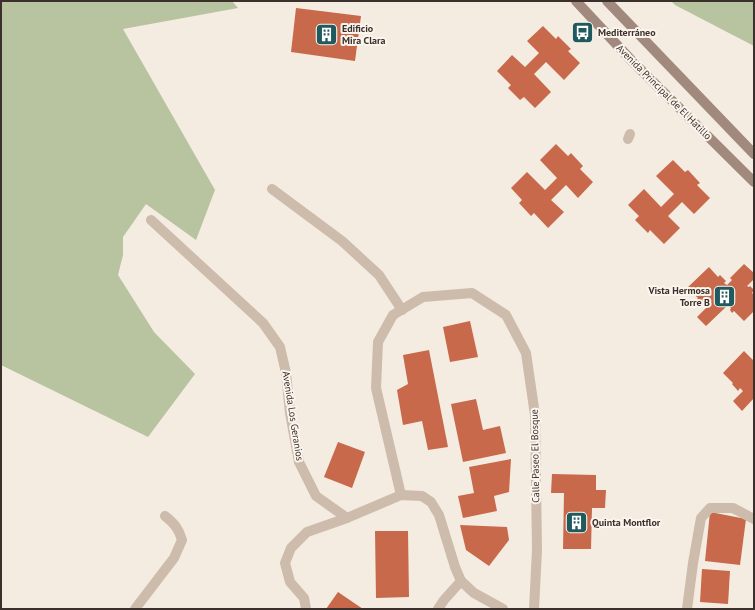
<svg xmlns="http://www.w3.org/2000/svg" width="755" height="610" viewBox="0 0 755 610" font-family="'PT Sans',sans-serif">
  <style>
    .green { fill: #b8c4a0 }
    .building { fill: #c8694b }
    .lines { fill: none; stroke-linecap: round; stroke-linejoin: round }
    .street { stroke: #cdbbac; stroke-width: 10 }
    .secondary { stroke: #a18a7d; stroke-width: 10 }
    .labels { text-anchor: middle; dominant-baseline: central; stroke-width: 4; stroke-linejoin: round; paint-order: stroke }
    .poi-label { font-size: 10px; font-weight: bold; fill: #3b302b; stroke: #fbf5ee; text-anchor: start }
    .street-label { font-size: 10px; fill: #3b302b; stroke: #fbf5ee }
  </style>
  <rect width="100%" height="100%" fill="#f4ebe1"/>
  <g class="green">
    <path d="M1,1h231l6,7 -115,21 92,161 -19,50 -50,-36 -23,33v18l-5,20 36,57 41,42 -47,63 -147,-72z"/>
    <path d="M671,1h83v45l-79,-41z"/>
  </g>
  <g class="building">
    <path d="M296,8l65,8 -6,45 -64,-9z"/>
    <path d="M543,26l13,13 2,-3 13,13 -3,2 12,12 -16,17 -18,-18 -12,12 17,18 -16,16 -11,-11 -4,3 -12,-12 3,-3 -14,-14 15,-16 13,12 14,-14 -12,-12z"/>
    <path d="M556,144l12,12 3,-3 12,13 -3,3 13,13 -15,16 -12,-13 -15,15 13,12 -16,16 -14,-15 -3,3 -12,-13 3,-3 -11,-12 16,-16 18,18 12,-12 -17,-18z"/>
    <path d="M673,160l12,12 3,-2 12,13 -3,2 13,13 -16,16 -12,-12 -14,14 12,12 -16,16 -14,-14 -2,3 -13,-13 4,-4 -11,-11 16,-16 17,18 13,-13 -18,-18z"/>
    <path d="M744,264l10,9v6l-7,7 2,1 1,-1 4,4 -2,3 2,2v16l-10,10 -10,-10 -2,2 -2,-3 1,-2 -3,-3 -22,21 -9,-9 10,-10 -2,-3 -3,2 -6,-6 2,-2 -11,-10 22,-21 9,10 2,-2 6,6 -2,2 3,2 5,-5 -2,-2z"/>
    <path d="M470,321l8,36 -28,5 -7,-35z"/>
    <path d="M429,350l19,97 -20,3 -6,-29 -19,4 -6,-35 11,-6 -5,-29z"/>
    <path d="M744,351l10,10v37l-12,13 -9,-10 10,-10 -3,-3 -2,3 -6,-7 1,-1 -10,-10z"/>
    <path d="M476,399l7,31 17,-4 6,27 -43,9 -12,-58z"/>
    <path d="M338,442l27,10 -13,36 -28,-11z"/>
    <path d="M511,459l-2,33 -15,4 3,15 -34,7 -5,-22 16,-3 -5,-26z"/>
    <path d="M552,474l44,1v15h10l-1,18h-13l-1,41h-28l1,-56h-13z"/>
    <path d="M710,512l36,7 -6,46 -35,-4z"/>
    <path d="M460,525l47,2 2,13 -20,26 -23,-16z"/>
    <path d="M375,531h33l1,66 -33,1z"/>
    <path d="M702,569l28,2 -2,33 -28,-2z"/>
    <path d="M338,592l25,17h-37z"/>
  </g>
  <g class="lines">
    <g class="street">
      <path d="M628,139l2,-5"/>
      <path d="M272,189l70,52 37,34 23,35"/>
      <path d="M151,220l112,103 17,24 6,26 4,40 9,49 17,34 31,22"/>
      <path d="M401,495l-25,-107 2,-46 15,-27 30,-18 49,-4 34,22 20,38 9,62 2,135 -3,59"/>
      <path d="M135,609l39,-51 8,-18c-3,-11 -8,-17 -17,-24"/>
      <path d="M306,609l-2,-11 -14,-16 -5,-19 6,-15 16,-16 40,-14 54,-23 21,1 9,6 8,13 16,52 6,14 13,12 29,16"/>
      <path d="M438,609l6,-9 17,-19"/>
      <path d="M687,609l6,-46 8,-45 9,-10h23l21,11"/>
    </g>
    <g class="secondary">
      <path d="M576,1l56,60 122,121"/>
      <path d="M607,1l147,153"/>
    </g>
  </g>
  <defs>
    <symbol id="bus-square" viewBox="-11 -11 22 22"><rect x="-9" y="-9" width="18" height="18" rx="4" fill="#1f5a5e" stroke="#fbf5ee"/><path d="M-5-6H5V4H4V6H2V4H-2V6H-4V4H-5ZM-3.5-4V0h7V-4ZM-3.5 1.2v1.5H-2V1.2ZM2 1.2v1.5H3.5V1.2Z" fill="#fff"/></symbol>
    <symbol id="building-square" viewBox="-11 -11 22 22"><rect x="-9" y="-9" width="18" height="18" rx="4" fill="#1f5a5e" stroke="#fbf5ee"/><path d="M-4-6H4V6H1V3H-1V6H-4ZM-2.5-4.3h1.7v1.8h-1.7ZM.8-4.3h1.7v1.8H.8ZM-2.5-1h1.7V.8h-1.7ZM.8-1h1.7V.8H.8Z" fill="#fff"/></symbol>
  </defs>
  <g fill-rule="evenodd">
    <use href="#bus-square" x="570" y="20" width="25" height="25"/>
    <use href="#building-square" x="314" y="22" width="25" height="25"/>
    <use href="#building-square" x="712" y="284" width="25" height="25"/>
    <use href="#building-square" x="564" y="510" width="25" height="25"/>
  </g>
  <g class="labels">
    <g class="poi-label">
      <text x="342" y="28">Edificio<tspan x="342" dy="12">Mira Clara</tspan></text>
      <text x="598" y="32">Mediterráneo</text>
      <text x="710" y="290" text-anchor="end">Vista Hermosa<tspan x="710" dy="12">Torre B</tspan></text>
      <text x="592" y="522">Quinta Montflor</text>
    </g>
    <g class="street-label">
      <text transform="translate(664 92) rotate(45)">Avenida Principal de El Hatillo</text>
      <text transform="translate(293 416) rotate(81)">Avenida Los Geranios</text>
      <text transform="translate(535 456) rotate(-91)">Calle Paseo El Bosque</text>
    </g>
  </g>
  <rect width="755" height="610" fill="none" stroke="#3b302b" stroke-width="4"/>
</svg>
